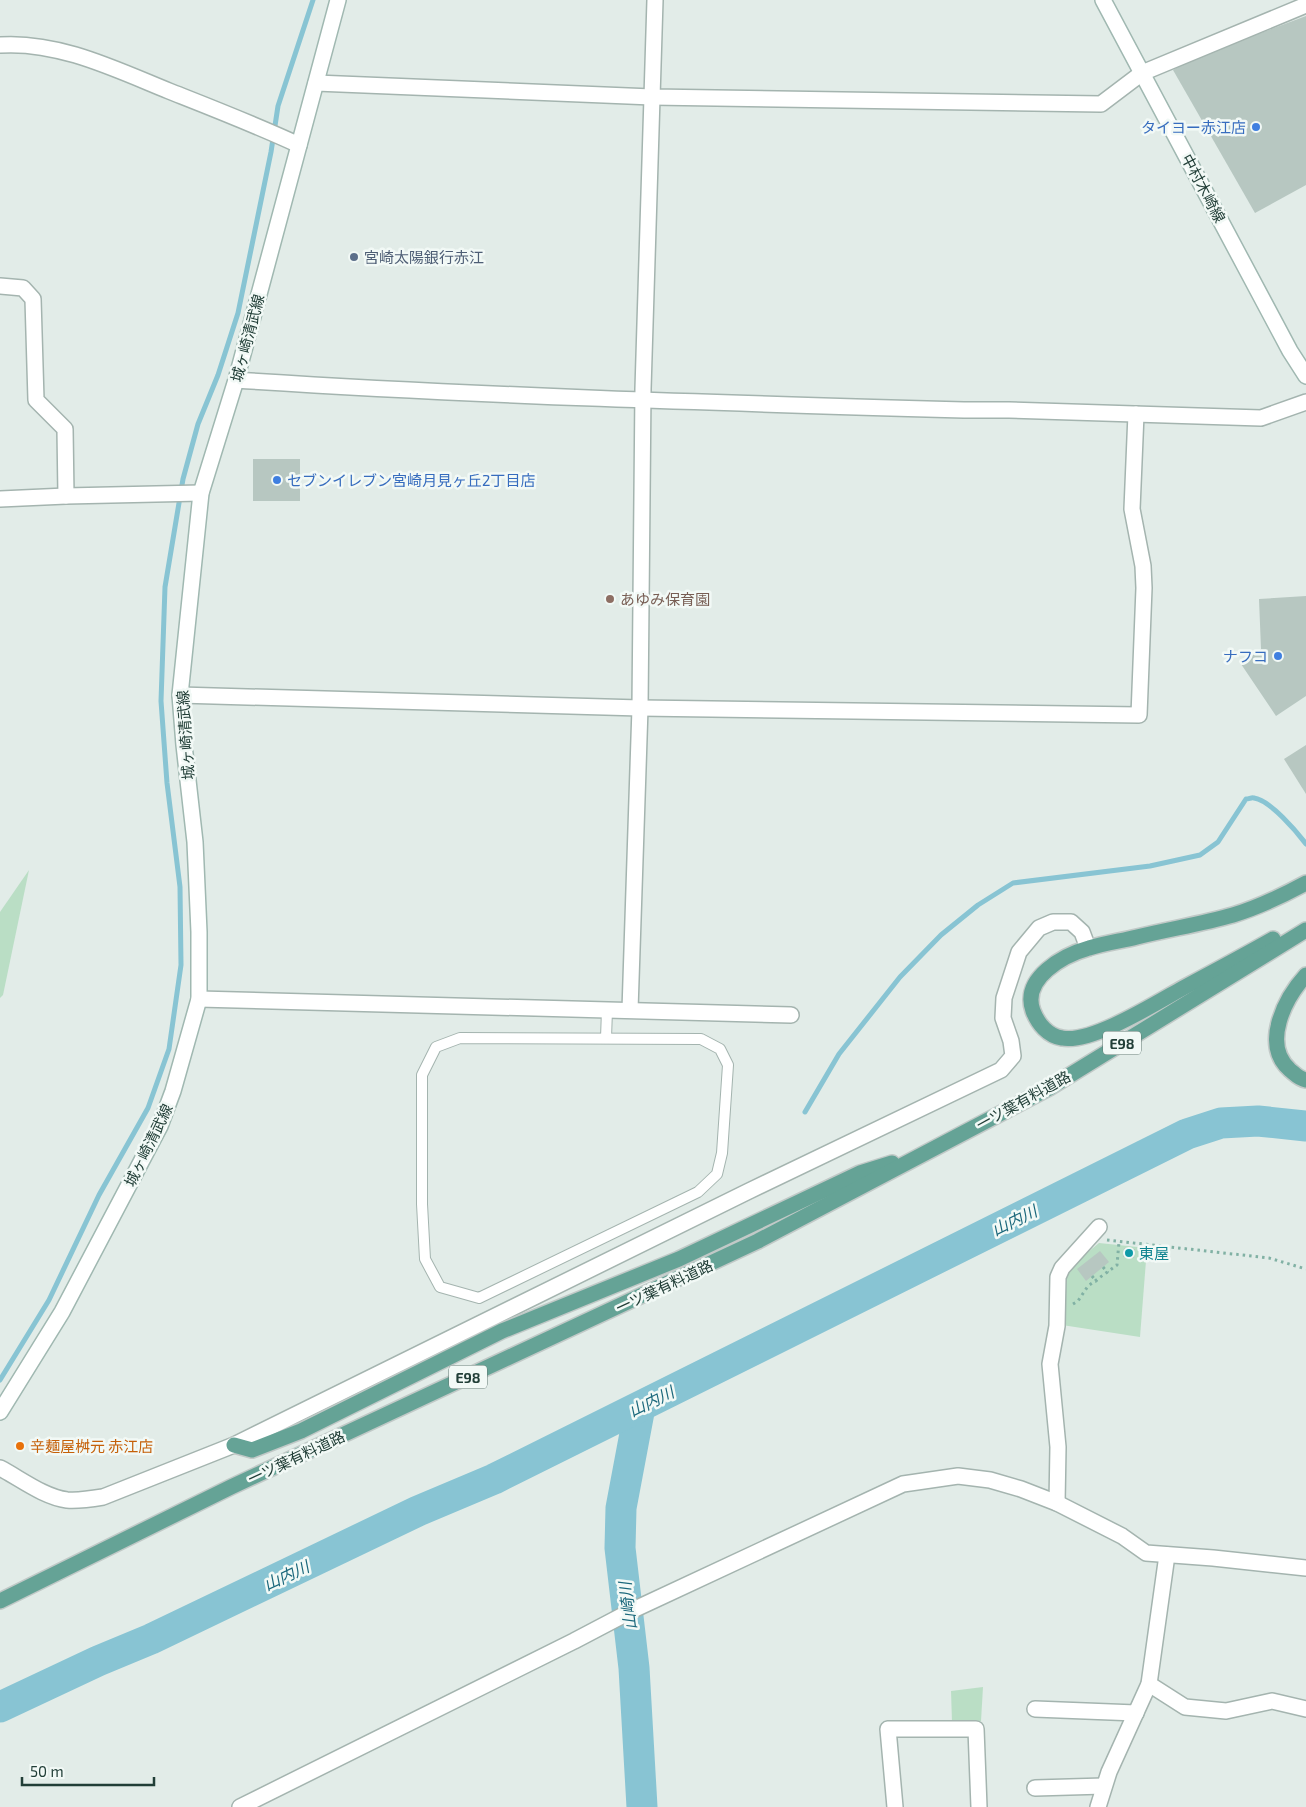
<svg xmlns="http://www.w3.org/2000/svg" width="1306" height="1807" viewBox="0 0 1306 1807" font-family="'Exo 2','Noto Sans JP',sans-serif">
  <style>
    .green { fill: #badec5 }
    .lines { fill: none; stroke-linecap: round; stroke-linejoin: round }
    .stream { stroke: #88c4d3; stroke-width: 5 }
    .river { stroke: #88c4d3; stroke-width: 31 }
    .building { fill: #b7c7c1 }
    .service-casing { stroke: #a4b4af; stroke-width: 12 }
    .minor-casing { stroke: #a4b4af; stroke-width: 18 }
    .tertiary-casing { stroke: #a4b4af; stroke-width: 18 }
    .secondary-casing { stroke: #a0b8b1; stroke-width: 18 }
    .primary-casing { stroke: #c1c9c7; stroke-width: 18 }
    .path { stroke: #81b1a4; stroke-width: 3; stroke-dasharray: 2.5 4; stroke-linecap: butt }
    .service { stroke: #fff; stroke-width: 10 }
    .minor { stroke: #fff; stroke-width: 15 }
    .tertiary { stroke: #fff; stroke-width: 15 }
    .secondary { stroke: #fff; stroke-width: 15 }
    .primary { stroke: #65a396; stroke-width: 15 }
    .shop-dot { fill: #3f7fe0; stroke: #f2f9f6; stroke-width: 2 }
    .service-dot { fill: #5c6f8a; stroke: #f2f9f6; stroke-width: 2 }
    .education-dot { fill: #8d6e63; stroke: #f2f9f6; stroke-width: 2 }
    .culture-dot { fill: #0f9aa8; stroke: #f2f9f6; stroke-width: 2 }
    .food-dot { fill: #e8710a; stroke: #f2f9f6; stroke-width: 2 }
    .labels { text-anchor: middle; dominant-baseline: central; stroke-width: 5; stroke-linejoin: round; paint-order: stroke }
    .shield { fill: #f2f9f6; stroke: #607670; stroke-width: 1 }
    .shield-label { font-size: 14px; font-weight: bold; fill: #213e37 }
    .shop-label { font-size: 15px; fill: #366cbe; stroke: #f2f9f6; text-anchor: end }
    .street-label { font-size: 15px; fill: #213e37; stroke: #f2f9f6 }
    .service-label { font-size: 15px; fill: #4e5e75; stroke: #f2f9f6; text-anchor: start }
    .education-label { font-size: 15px; fill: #785e54; stroke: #f2f9f6; text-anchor: start }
    .culture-label { font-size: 15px; fill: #0d838f; stroke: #f2f9f6; text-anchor: start }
    .food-label { font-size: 15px; fill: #c56008; stroke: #f2f9f6; text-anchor: start }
    .water-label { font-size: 16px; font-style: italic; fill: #1a677b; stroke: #f2f9f6 }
  </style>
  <rect width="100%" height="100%" fill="#e2ece8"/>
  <g class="green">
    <path d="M29,870l-26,125 -3,3v-86z"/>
    <path d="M1099,1243l48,5 -7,89 -78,-12 2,-50 6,-8z"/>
    <path d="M983,1687l-2,34 -29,1 -1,-31z"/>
  </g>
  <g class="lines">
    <g class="stream">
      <path d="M805,1112l34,-58 61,-77 41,-42 37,-30 35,-22 137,-17 50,-11 18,-13 28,-43c3,0 6,-2 8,-1 16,2 43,34 52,46"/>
      <path d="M0,1380l49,-80 50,-105 49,-87 21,-59 12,-84 -1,-78 -13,-104 -6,-82 4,-114 18,-108 15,-55 20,-49 20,-62 33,-161 7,-46 35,-106"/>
    </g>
    <g class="river">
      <path d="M640,1407l-19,101 -1,40 14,120 8,139"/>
      <path d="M0,1707l98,-46 53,-22 267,-128 76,-32 693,-345 34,-11 37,-2 48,5"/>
    </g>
  </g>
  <g class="building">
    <path d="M1306,16v169l-51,28 -82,-143 20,-12z"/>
    <rect x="253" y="459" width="47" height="42"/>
    <path d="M1306,596v100l-30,20 -35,-52 20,-15 -2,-50z"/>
    <path d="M1306,745v49l-22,-35z"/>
    <path d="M1124,1248l11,1 -1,9 -11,-1z"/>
    <path d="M1100,1251l9,11 -23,19 -9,-12z"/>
  </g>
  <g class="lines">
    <defs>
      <g id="service">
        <path d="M460,1038l241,1 19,10 8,16 -6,88 -5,21 -19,18 -219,106 -39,-11 -15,-28 -3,-55v-129l14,-28z"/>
        <path d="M606,1038l1,-28"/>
      </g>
      <g id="minor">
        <path d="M0,45c58,-4 115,24 169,46 43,17 87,34 130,54"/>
        <path d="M316,83l336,14 449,7 41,-31 164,-68"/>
        <path d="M0,286l23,2 10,11 3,101 29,29 1,67"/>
        <path d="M236,380c243,16 485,23 728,30h45l252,8 45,-16"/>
        <path d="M180,695l460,13 499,7 5,-127 -1,-22 -11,-57 4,-95"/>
        <path d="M199,999l592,16"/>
        <path d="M630,1010l10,-302 3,-319 12,-389"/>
        <path d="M0,1468c21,11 44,29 67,32 12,1 24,-1 36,-3l131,-52 515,-254 252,-121 12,-14 -2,-15 -8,-23 1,-20 15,-46 20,-24 14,-6h18l11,10 6,16"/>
        <path d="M1057,1503l1,-56 -8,-83 7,-38 1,-49 4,-9 37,-41"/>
        <path d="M1149,1684l36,23 41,4 46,-10 34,8"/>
        <path d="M1035,1709l101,4"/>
        <path d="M1035,1788l69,-2"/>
        <path d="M240,1807l334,-166 59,-31 270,-126 55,-8 32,4 31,9 36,14 65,33 24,17 67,5 93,10"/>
        <path d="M895,1807l-7,-78h88l3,78"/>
        <path d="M1098,1807l11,-35 40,-88 18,-129"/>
      </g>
      <path id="tertiary" d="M0,499l66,-3 135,-3"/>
      <g id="secondary">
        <path d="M1103,0l187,351 16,25"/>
        <path d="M0,1412l62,-100 98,-186 13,-35 26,-92v-67l-4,-90 -11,-97 -4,-50 21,-202 35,-113 102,-380"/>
      </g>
      <g id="primary">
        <path d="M1273,939c-30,17 -60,33 -90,49 -27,15 -92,56 -121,50 -14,-2 -24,-14 -29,-27 -12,-33 31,-56 56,-63 16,-5 32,-7 48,-11 32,-8 65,-13 96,-22 26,-8 49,-19 73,-32"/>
        <path d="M1306,975c-21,23 -45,69 -16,95 5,4 9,9 16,10"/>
        <path d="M234,1445l18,5 49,-19 201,-100 177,-72 181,-86 32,-10"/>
        <path d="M0,1601l231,-114 527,-246 291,-153 257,-158"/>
      </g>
    </defs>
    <use href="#service" class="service-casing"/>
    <use href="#minor" class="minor-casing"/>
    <use href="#tertiary" class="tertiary-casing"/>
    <use href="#secondary" class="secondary-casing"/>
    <use href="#primary" class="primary-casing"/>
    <g class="path">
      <path d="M1107,1240l162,18 37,11"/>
      <path d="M1103,1267l5,6"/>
      <path d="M1092,1276l5,6"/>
      <path d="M1073,1304l5,-3 10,-15 29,-21 2,-23"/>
    </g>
    <use href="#service" class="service"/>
    <use href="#minor" class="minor"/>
    <use href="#tertiary" class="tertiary"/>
    <use href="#secondary" class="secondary"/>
    <use href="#primary" class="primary"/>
  </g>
  <g class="shop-dot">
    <circle cx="1256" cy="127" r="5"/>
    <circle cx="277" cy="480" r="5"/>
    <circle cx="1278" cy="656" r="5"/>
  </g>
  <circle class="service-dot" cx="354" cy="257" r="5"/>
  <circle class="education-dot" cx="610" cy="599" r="5"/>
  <circle class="culture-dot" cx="1129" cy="1253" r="5"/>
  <circle class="food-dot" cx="20" cy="1446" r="5"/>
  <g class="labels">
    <g class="shield">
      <rect x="1103" y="1031.5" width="38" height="23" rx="4"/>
      <rect x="449" y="1365.5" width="38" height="23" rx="4"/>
    </g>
    <g class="shield-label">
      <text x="1122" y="1043">E98</text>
      <text x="468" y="1377">E98</text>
    </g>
    <g class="shop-label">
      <text x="1246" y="127">タイヨー赤江店</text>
      <text x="287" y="480" text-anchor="start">セブンイレブン宮崎月見ヶ丘2丁目店</text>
      <text x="1268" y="656">ナフコ</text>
    </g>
    <g class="street-label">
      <text transform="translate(1204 188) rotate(62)">中村木崎線</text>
      <text transform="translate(247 338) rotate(-75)">城ヶ崎清武線</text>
      <text transform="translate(185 735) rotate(-94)">城ヶ崎清武線</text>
      <text transform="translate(1023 1100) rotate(-29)">一ツ葉有料道路</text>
      <text transform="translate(148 1145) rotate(-64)">城ヶ崎清武線</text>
      <text transform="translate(664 1286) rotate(-25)">一ツ葉有料道路</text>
      <text transform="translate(296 1457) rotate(-25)">一ツ葉有料道路</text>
    </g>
    <g class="service-label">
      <text x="364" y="257">宮崎太陽銀行赤江</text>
    </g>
    <g class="education-label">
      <text x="620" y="599">あゆみ保育園</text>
    </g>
    <g class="culture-label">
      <text x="1139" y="1253">東屋</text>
    </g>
    <g class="food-label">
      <text x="30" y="1446">辛麺屋桝元 赤江店</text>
    </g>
    <g class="water-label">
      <text transform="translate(1014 1220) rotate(-26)">山内川</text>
      <text transform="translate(651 1401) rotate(-26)">山内川</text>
      <text transform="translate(286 1575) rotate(-25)">山内川</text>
      <text transform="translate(627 1606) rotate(-97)">山崎川</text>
    </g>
  </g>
  <path d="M22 1777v8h132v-8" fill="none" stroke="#213e37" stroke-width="2.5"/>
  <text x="30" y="1777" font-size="15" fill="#213e37" stroke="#f2f9f6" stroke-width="4" paint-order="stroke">50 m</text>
</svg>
